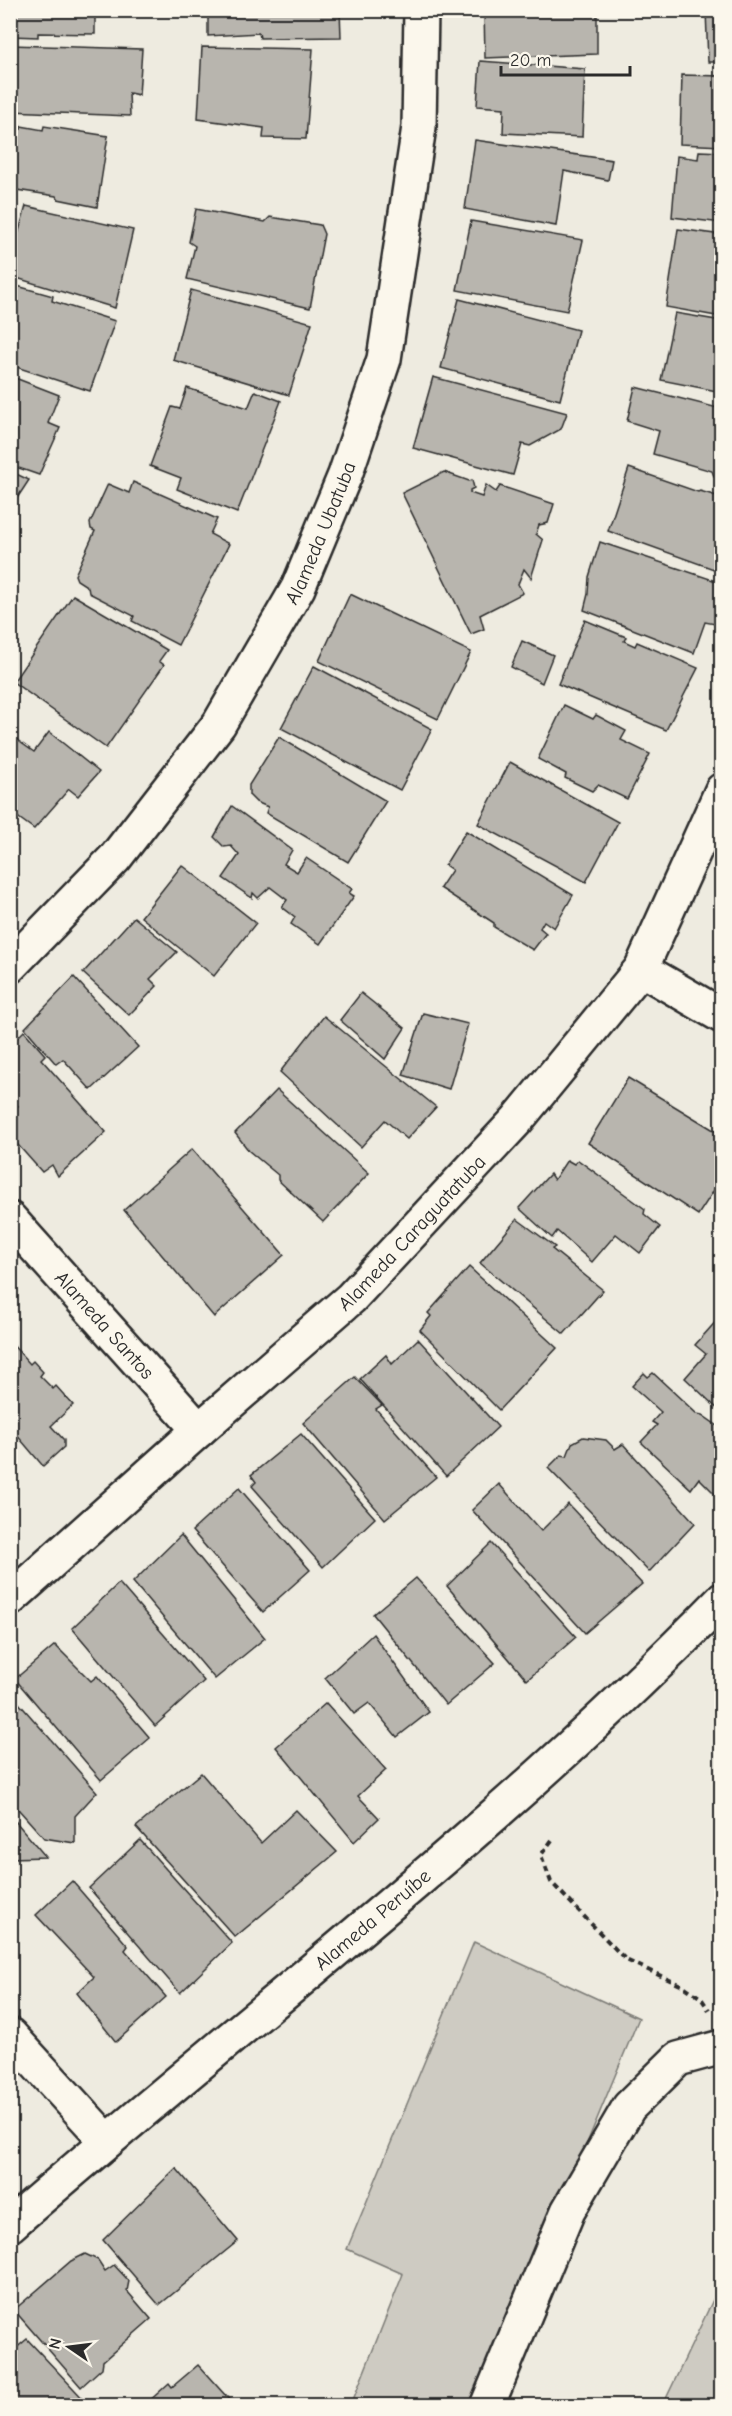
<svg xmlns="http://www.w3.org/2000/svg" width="732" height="2416" viewBox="0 0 732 2416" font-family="'Comic Neue',sans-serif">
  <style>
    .green { fill: #cecbc2; stroke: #7c7b76; stroke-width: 1.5 }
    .building { fill: #b8b5ae; stroke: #2b2b2b; stroke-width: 1.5 }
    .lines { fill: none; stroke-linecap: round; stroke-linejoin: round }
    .minor-casing { stroke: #2b2b2b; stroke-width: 38 }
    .path { stroke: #2b2b2b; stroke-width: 4; stroke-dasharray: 6 4.5; stroke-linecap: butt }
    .minor { stroke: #fbf7ec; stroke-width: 33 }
    .labels { text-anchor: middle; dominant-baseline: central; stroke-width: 4.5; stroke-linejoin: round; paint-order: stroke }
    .street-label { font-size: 20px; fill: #2b2b2b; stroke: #fbf7ec }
  </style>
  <rect width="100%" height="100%" fill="#eeebe0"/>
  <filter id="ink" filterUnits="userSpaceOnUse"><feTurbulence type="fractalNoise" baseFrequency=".0167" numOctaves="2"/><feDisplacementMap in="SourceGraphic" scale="12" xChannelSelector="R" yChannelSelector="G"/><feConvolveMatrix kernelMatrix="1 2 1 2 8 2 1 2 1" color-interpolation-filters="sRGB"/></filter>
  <g filter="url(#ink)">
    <g class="green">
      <path d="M474,1942l165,76 -161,387h-127l52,-131 -56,-25z"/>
      <path d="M721,2283v122h-58z"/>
    </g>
    <g class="building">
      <path d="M10,10h85v24l-57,-1v4l-28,-1z"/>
      <path d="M208,10h132l1,27 -81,1 -1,-5 -51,3z"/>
      <path d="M484,10h113v44l-112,4z"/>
      <path d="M706,10h16v52h-14z"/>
      <path d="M10,45l132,4 -3,46 -10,-2 1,23 -120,-5z"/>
      <path d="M202,47l111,2 -7,90 -43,-1 1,-10 -66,-9z"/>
      <path d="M480,61l105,8 -3,68 -79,-4 1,-25 -27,-2z"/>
      <path d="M682,75l40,1v70l-42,-2z"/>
      <path d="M21,126l22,4 1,-4 64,10 -11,71 -39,-8 -2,-3 -46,-7v-62l11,2z"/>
      <path d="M475,140l137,20 -4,20 -44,-9 -8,55 -91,-17z"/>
      <path d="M699,151l23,1v71l-50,-6 5,-61 21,3z"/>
      <path d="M26,206l107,24 -18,78 -105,-32v-13z"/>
      <path d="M196,209l69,13 5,-5 50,8 4,9 -14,74 -123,-29 8,-33 -6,-4z"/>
      <path d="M471,221l112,19 -16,71 -110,-21z"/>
      <path d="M678,229l44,6v82l-56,-10z"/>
      <path d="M10,284l43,12 -1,5 63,20 -25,70 -80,-26z"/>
      <path d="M191,290l121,33 -23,72 -116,-35z"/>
      <path d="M459,299l119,31 -18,70 -119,-32z"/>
      <path d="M675,313l47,8v71l-61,-12z"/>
      <path d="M10,376l49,19 -11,28 12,5 -21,47 -29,-10z"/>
      <path d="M433,377l134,36 -6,16 -31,17 -8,-2 -9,31 -100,-27z"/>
      <path d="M635,387l87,22v69l-8,-2 -2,-5 -59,-17 6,-23 -32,-10z"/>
      <path d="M187,388l61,20 7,-17 26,10 -44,112 -60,-24 4,-11 -31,-12 22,-59 8,2z"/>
      <path d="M629,468l69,24 2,-1 17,5 3,-7 2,1v82l-114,-41z"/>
      <path d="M10,471l19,9 -19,29z"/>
      <path d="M444,472l25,9 3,-1 2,8 -4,2v3l12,4 4,-12 10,7 4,-6 54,18 -6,19 -9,2 -3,9 7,6 -12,38 -7,-9 -6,15 5,9 -43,22 4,14 -13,5 -69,-141z"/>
      <path d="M133,482l84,37 -7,15 19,10 -51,101 -46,-24 2,-5 -45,-23 -1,-6 -11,-7 -2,-5 20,-44 -4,-2 -1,-6 18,-39 21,9z"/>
      <path d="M600,542l122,41v21l-7,20 -10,-2 -11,31 -110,-43 4,-16 1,-17z"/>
      <path d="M350,594l121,58 -33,67 -119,-58z"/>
      <path d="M73,595l94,55 -8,11 5,4 -58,83 -93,-66z"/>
      <path d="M585,620l41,17 -2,4 11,5 2,-4 61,26 -32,62 -108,-46z"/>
      <path d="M522,641l31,14 -11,28 -31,-16z"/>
      <path d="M314,666l118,63 -32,61 -119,-62z"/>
      <path d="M564,705l29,14 3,-4 30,16 -5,9 29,14 -23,45 -29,-14 -6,6 -27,-13 1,-4 -28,-15z"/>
      <path d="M49,732l50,40 -21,24 -9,-7 -35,40 -22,-16 -2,3v-81l24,17z"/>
      <path d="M279,737l107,64 -38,61 -82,-49 2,-6 -12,-5 -7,-7v-10z"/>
      <path d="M510,762l108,60 -32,60 -108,-58z"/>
      <path d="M232,806l60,44 -8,14 13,8 9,-14 46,31 -3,4 5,3 -34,48 -29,-20 4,-7 -13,-10 5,-7 -17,-13 -12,11 -5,-5 -1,5 -29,-20 16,-23 -8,-9 -7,1 -10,-10z"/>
      <path d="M466,831l107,64 -19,33 -10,-7 -4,7 6,5 -13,17 -39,-23v-4l-54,-35 12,-18 -7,-5z"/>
      <path d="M182,865l74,58 -42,53 -73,-59z"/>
      <path d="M134,917l43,35 -27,27 7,7 -28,29 -46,-42z"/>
      <path d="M74,977l64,70 -47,43 -28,-31 -7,5 -31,-36z"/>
      <path d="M361,993l44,35 -20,31 -45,-39z"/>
      <path d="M423,1013l45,11 -19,65 -46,-14z"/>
      <path d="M324,1016l112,91 -29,32 -22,-19 -24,27 -81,-75z"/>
      <path d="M24,1031l21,24 -4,4 65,73 -48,44 -6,-11 -10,7 -32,-36v-24l8,-6 -8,-9v-52z"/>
      <path d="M628,1078l94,57v43l-24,37 -110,-72z"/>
      <path d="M277,1090l92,83 -46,49 -45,-42v-5l-29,-24 -14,-18z"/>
      <path d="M192,1149l92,106 -70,62 -90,-107z"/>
      <path d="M567,1160l7,4 4,-4 67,49 -1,5 16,13 -20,26 -24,-19 -24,28 -35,-31 -5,7 -33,-30 31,-34 4,6z"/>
      <path d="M517,1219l38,28 -3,2 51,41 -39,44 -84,-71z"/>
      <path d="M469,1267l88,81 -58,62 -79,-80 11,-14 -3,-3z"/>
      <path d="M719,1318l3,2v93l-37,-35 21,-24 -11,-9z"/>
      <path d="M418,1339l80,88 -52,49 -86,-97 26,-24 6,9z"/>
      <path d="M10,1342l20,22 3,-3 10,11 -3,4 13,13 3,-3 17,19 -22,21 13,14v7l-21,19 -33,-39z"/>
      <path d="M644,1373l4,4 5,-4 44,41 5,1 20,14v62l-5,5 -18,-18 -8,11 -50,-47 16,-17 -5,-3 9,-10 -29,-26z"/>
      <path d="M355,1377l27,28 -6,4 60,68 -51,42 -82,-96z"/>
      <path d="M301,1434l74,84 -52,49 -71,-81 4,-4 -5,-7z"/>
      <path d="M583,1437l23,3 9,9 8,-5 72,79 -46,49 -101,-104 13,-13 6,1 5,-13z"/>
      <path d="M499,1484l42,47 27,-27 74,80 -57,49 -113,-123z"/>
      <path d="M239,1488l71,82 -47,42 -71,-81z"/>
      <path d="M181,1535l84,103 -50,41 -82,-97z"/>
      <path d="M491,1543l85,94 -49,43 -80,-94z"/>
      <path d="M416,1578l79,85 -49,42 -73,-91z"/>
      <path d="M119,1583l85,98 -49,45 -83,-98z"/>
      <path d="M373,1634l56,78 -32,25 -28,-34 -15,11 -29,-36z"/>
      <path d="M55,1645l36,36 6,-5 53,62 -49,42 -86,-101z"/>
      <path d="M10,1693l87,99 -22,24v27l-31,-5 -34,-38z"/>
      <path d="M326,1703l60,67 -28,26 21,22 -25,24 -78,-95z"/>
      <path d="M201,1773l60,70 35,-33 41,42 -102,85 -99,-110z"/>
      <path d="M10,1815l36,42 -36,1z"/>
      <path d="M140,1840l92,103 -52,50 -91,-105z"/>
      <path d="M72,1881l56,65 -3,4 41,47 -50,45 -39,-49 17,-16 -58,-62z"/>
      <path d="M176,2168l62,73 -79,64 -56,-65z"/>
      <path d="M85,2254l13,6 7,11 9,-6 15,16 -2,10 24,28 -48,42 -1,7 -21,19 -67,-77 57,-49z"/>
      <path d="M27,2339l62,66v1h-79v-62l5,5z"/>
      <path d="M198,2365l37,41 -89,-2 23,-21 3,4z"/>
    </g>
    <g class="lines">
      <defs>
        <g id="minor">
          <path id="s1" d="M10,966l105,-108 104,-134 79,-136 47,-113 39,-116 35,-232 2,-117"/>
          <path d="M641,969l81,47"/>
          <path id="s2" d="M10,1219l189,211"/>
          <path id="s3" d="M10,1599l189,-169 152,-132 166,-178 124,-151 81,-179"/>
          <path d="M10,2035l97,106"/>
          <path id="s4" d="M10,2225c238,-208 491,-398 712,-625"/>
          <path d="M487,2406l81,-195 61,-104 49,-48 44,-12"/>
        </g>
      </defs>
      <use href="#minor" class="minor-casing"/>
      <path class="path" d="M552,1840l-11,15 10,27 75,78 59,27 16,11 8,12"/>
      <use href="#minor" class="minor"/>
    </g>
  </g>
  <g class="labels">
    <g class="street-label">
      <text stroke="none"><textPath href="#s1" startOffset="537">Alameda Ubatuba</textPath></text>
      <text stroke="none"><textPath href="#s3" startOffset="544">Alameda Caraguatatuba</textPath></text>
      <text stroke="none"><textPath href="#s2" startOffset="142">Alameda Santos</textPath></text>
      <text stroke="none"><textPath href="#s4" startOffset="474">Alameda Peruíbe</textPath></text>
    </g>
  </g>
  <rect width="732" height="2416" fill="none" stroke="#fbf7ec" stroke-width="36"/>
  <rect x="18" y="18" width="696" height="2380" fill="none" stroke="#2b2b2b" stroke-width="2" filter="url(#ink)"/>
  <g transform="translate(69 2347) rotate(284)" stroke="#fbf7ec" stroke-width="4.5" paint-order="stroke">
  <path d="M0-4.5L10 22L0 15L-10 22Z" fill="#2b2b2b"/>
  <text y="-9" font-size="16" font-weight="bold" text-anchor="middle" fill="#2b2b2b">N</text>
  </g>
  <path d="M501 66v9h129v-9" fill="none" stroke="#2b2b2b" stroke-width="3"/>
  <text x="510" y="66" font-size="18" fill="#2b2b2b" stroke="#fbf7ec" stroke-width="4.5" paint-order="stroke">20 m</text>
</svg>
